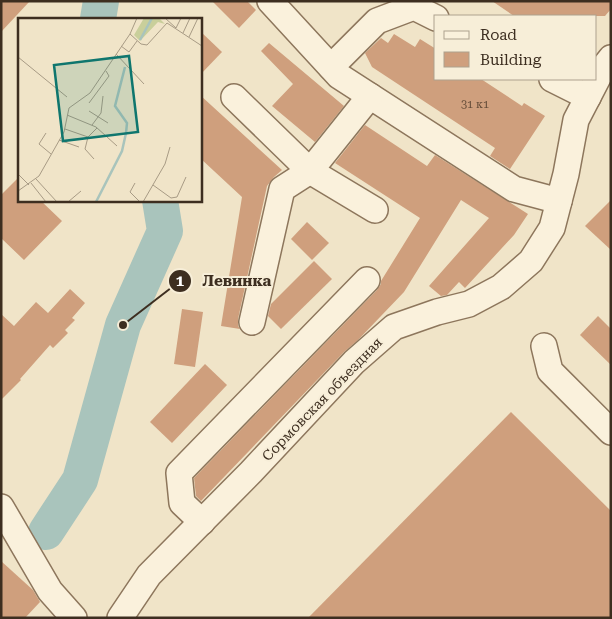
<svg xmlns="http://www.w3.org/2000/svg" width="612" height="619" viewBox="0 0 612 619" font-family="'Roboto Serif',serif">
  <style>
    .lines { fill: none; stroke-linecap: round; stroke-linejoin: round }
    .river { stroke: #a9c4bc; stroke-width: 36 }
    .building { fill: #cf9f7d }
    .minor-casing { stroke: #8d765c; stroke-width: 28 }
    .minor { stroke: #faf1dc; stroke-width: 25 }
    .labels { text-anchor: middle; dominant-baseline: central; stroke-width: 4; stroke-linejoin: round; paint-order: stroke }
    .number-label { font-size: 11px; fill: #624a37 }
    .street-label { font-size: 14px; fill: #3d2e20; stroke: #f7eed8 }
    .inset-river { fill: none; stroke: #a9c4bc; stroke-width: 2.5 }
    .inset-road { fill: none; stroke: #a89b85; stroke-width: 1 }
    .view { fill: #0f766e; fill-opacity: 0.15; stroke: #0f766e; stroke-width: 2.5 }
    .inset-edge { fill: none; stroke: #3d2e20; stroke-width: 2.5 }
    .leader { fill: none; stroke: #3d2e20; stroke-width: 2 }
    .callout-dot { fill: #3d2e20; stroke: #f7eed8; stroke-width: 2 }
    .mark-label { font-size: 15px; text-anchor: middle; font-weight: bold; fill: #fff }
    .callout-label { font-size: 15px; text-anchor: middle; font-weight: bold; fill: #3d2e20; stroke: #f7eed8; stroke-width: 4; stroke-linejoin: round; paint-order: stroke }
  </style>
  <rect width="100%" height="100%" fill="#f0e4c8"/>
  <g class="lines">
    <g class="river">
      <path d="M98,19l3,-18"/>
      <path d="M46,532l34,-52 43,-155 42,-94 -5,-31"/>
    </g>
  </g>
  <g class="building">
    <path d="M1,1h29l-29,31z"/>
    <path d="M212,1h35l9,9 -17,18z"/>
    <path d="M492,1h119v8l-6,7h-91z"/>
    <path d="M200,31l22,21 -22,23z"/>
    <path d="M394,34l21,13 5,-8 16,10v30h45l41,27 2,-3 21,13 -35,53 -20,-13 5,-8 -123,-81 -7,-14 16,-15 7,5z"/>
    <path d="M269,43l75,63 -29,36 -43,-36 21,-22 -32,-33z"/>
    <path d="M200,95l82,75 -8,7 -7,9 -29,133v7l2,3 -19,-3 21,-129 -42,-39z"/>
    <path d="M365,125l62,41 8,-11 93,59 -14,21 -49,53 -6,-6 -12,13 -6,1 -12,-10 60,-68 -28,-18 -57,92 -46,48 -14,12 -143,149 -5,-5 -2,-18 183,-188 4,-6v-3l39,-63 -85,-55z"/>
    <path d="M19,177v23h21l22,21 -38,39 -23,-22v-43z"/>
    <path d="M611,200v50l-26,-24z"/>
    <path d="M307,222l22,21 -17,17 -21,-21z"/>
    <path d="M314,261l18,18 -51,50 -13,-13 3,-12z"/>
    <path d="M70,289l15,14 -13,15 3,2 -10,10 3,3 -15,15 -3,-3 -30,34 1,1 -20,20v-86l13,12 22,-24 12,11z"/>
    <path d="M182,309l21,3 -8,55 -21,-3z"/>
    <path d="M598,316l13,13v36l-31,-30z"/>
    <path d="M205,364l22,21 -55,58 -22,-21z"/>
    <path d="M511,412l100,99v107h-303z"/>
    <path d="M1,561l32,29 7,12 -15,16h-24z"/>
  </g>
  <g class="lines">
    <defs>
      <g id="minor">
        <path d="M270,1l69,75 175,113 45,12"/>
        <path d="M331,67l46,-46 37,-14 22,11"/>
        <path d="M552,79l36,18"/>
        <path d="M234,97l76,74 65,39"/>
        <path d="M252,322l30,-133 28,-18 60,-75"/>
        <path d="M544,346l6,25 61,61"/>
        <path d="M1,507l49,84 24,27"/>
        <path d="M202,522l-20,-19 -3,-30 188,-193"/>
        <path d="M120,618l29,-43 102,-103 103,-110 40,-35 43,-15 32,-8 32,-17 30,-26 21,-33 14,-54 10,-54 27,-52 8,-10"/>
      </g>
    </defs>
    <use href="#minor" class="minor-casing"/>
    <use href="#minor" class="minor"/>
  </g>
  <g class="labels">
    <g class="number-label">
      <text x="475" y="104">31 к1</text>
    </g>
    <g class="street-label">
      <text transform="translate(322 399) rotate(-46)">Сормовская объездная</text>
    </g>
  </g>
  <g transform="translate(18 18)">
    <rect width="184" height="184" fill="#f0e4c8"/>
    <path d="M126,0h15l6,6 -7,-2 -18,19 -6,-6z" fill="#c9cf9b"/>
    <path class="inset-river" d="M122,22l12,-22M78,184l26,-51 4,-18 1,-10 -12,-17 10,-39"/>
    <path class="inset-road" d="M147,0l11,10 5,-10M165,15l7,-15M112,16l11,10 6,1 20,-22 35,23M171,19l9,-19M103,28l8,6 8,-11M98,36l28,30M0,39l49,40M71,85l20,-27 -3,-5M71,93l19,12M49,97l29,12 21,19M74,107l9,-12 2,-17M47,111l23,8 9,-9M28,115l-7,11 12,10M70,119l-3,12 9,10M41,122l20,7M0,156l11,11M18,161l21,23M13,165l15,19M117,165l-5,9 10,10M135,167l18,13 6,-1 9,-20M0,173l21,-15 25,-44 5,-24 21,-15 40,-59 7,-16M50,184l13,-11M125,184l22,-38 5,-17"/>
    <path class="view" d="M111,38l9,76 -75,9 -9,-76z"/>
    <rect width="184" height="184" class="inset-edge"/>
  </g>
  <path class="leader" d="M123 325L180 281"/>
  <g class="callout-dot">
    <circle cx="123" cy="325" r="5"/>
    <circle cx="180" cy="281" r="12"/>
  </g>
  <g class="mark-label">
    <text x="180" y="286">1</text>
  </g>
  <g class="callout-label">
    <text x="237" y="286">Левинка</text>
  </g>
  <rect width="612" height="619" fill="none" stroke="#3d2e20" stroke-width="5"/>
  <rect x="434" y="15" width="162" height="65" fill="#f7eed8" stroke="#ada18e"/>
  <rect x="444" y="31" width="25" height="8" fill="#faf1dc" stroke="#ada18e"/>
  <text x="480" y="40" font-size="15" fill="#3d2e20">Road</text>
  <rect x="444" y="52" width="25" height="15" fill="#cf9f7d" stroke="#ada18e"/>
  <text x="480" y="65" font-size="15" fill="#3d2e20">Building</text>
</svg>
